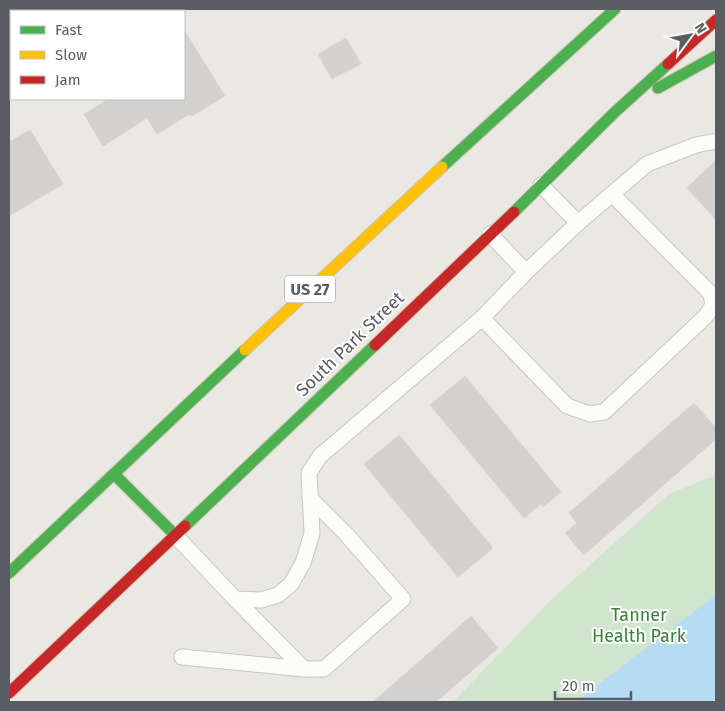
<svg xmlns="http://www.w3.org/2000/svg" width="725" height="711" viewBox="0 0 725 711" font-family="'Fira Sans',sans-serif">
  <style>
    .green { fill: #d1e5ce }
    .water { fill: #b6dcf4 }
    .building { fill: #d2d1cd; stroke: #d8d6d2 }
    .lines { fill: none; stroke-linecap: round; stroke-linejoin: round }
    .lane-casing { stroke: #c6c6c5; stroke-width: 17 }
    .fast-casing { stroke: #d0c7b2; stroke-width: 13 }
    .slow-casing { stroke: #d0c7b2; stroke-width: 13 }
    .jam-casing { stroke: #d0c7b2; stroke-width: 13 }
    .lane { stroke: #fcfcfb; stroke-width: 15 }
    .fast { stroke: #4caf50; stroke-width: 11 }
    .slow { stroke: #ffc107; stroke-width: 11 }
    .jam { stroke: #c62828; stroke-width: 11 }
    .labels { text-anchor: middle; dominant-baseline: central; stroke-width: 4; stroke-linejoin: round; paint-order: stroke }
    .shield { fill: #fff; stroke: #8b8e90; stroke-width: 1 }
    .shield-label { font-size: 16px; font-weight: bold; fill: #595d61 }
    .street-label { font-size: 18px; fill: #595d61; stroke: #fff }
    .park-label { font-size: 18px; fill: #378238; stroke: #fff }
  </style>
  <rect width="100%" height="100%" fill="#e9e8e3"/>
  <path class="green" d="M716,475v227h-263l97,-101 119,-107z"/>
  <path class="water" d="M716,595v107h-140l28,-22z"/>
  <g class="building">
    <path d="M184,30l41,66 -33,20 -2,-2 -33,20 -10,-16 -44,28 -19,-32 25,-15h75z"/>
    <path d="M346,38l15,26 -29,15 -14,-25z"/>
    <path d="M30,130l33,54 -54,32v-74z"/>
    <path d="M716,160v60l-29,-32z"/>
    <path d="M465,376l96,116 -18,15 -2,-3 -17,14 -94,-113z"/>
    <path d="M694,403l22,25v11l-132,116 -19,-22 12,-10 -8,-10z"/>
    <path d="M399,435l94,113 -35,29 -94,-113z"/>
    <path d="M471,616l27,32 -62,54h-63z"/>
  </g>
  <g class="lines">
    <defs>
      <g id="lane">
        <path d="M541,185l37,38"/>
        <path d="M490,234l36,38"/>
        <path d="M482,318l85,88 23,8 14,-2 102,-96 7,-11 -2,-11 -99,-100"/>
        <path d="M175,535l60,64 69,70h20l79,-70 -57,-65 -36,-36"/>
        <path d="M235,599l26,1 17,-5 13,-11 12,-21 9,-30 -3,-60 11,-17 162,-138 44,-46 52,-49 69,-59 49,-19 20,-4"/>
        <path d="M182,657l122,12"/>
      </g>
      <g id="fast">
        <path d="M658,88l58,-32"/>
        <path d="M442,167l173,-158"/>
        <path d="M514,212l101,-100 53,-48"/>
        <path d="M114,474l61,61"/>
        <path d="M185,526l190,-181"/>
        <path d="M9,573l236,-223"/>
      </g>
      <path id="slow" d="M245,350l197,-183"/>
      <g id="jam">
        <path d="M668,64l48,-44"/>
        <path d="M375,345l139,-133"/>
        <path d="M9,693l176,-167"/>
      </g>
    </defs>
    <use href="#lane" class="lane-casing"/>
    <use href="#fast" class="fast-casing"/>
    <use href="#slow" class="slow-casing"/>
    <use href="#jam" class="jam-casing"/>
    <use href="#lane" class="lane"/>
    <use href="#fast" class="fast"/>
    <use href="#slow" class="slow"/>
    <use href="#jam" class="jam"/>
  </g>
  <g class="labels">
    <rect class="shield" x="285" y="275.5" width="50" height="27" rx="4"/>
    <g class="shield-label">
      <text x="310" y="289">US 27</text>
    </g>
    <g class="street-label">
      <text transform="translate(350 344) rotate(-44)">South Park Street</text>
    </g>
    <g class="park-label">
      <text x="639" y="615">Tanner<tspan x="639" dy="21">Health Park</tspan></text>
    </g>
  </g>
  <rect width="725" height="711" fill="none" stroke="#595d61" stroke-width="20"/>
  <rect x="10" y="10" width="175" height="90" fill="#ffffff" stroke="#bdbec0"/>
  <rect x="20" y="26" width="25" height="8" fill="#4caf50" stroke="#bdbec0"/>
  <text x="55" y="35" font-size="15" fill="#595d61">Fast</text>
  <rect x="20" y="51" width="25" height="8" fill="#ffc107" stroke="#bdbec0"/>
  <text x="55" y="60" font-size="15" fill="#595d61">Slow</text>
  <rect x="20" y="76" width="25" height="8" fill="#c62828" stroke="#bdbec0"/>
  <text x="55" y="85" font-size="15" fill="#595d61">Jam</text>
  <g transform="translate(690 35) rotate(58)" stroke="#ffffff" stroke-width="4" paint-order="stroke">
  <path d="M0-4L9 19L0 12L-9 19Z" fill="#595d61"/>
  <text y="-8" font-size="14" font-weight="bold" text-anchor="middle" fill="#595d61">N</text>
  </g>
  <path d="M555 691v8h76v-8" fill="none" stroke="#595d61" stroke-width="2.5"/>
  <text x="562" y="691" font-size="15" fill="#595d61" stroke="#ffffff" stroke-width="4" paint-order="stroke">20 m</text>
</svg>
